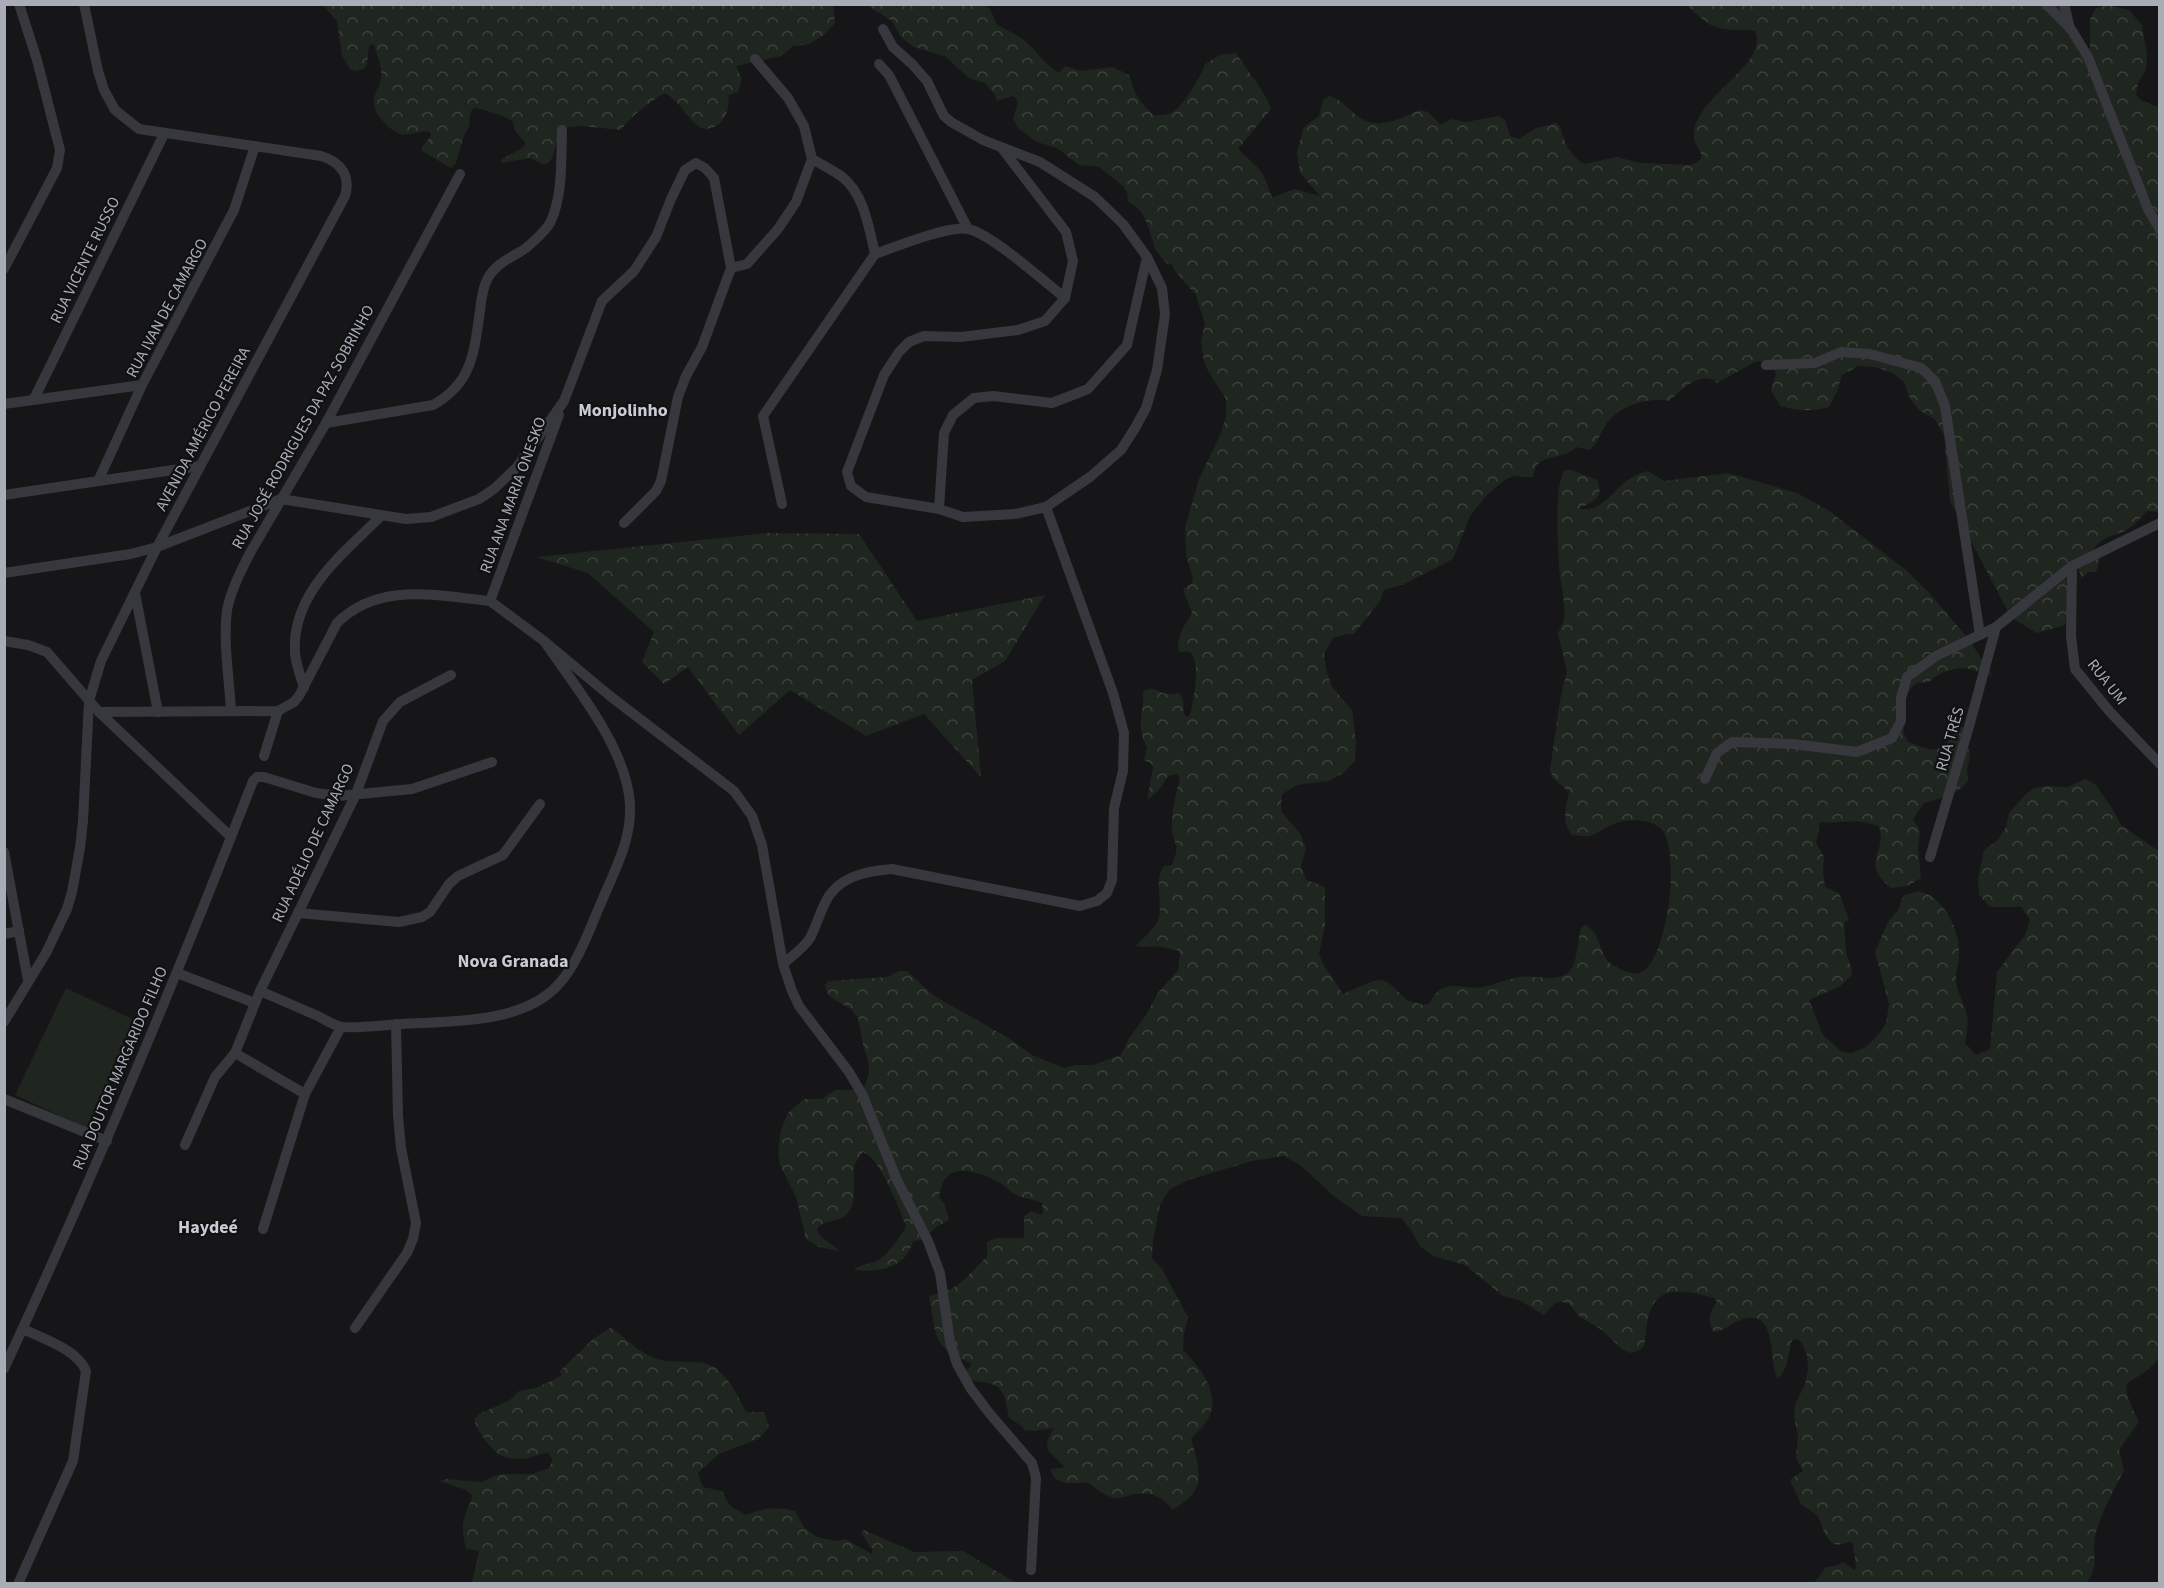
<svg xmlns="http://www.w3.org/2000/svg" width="2164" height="1588" viewBox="0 0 2164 1588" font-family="'Source Sans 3',sans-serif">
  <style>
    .green { fill: #1e261f }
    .forest { fill: url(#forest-crowns) }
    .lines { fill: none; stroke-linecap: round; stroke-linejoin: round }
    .street { stroke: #37383d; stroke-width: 10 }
    .labels { text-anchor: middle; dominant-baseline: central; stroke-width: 4.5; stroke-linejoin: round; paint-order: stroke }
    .street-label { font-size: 16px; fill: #a8adb8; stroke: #111113 }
    .neighbourhood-label { font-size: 18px; font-weight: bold; fill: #c9ccd4; stroke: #111113 }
  </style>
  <defs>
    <pattern id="forest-crowns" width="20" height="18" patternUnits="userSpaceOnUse" patternTransform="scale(1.5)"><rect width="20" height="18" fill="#1e261f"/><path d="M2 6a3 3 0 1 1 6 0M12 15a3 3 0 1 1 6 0" fill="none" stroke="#3c433d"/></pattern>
  </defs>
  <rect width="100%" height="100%" fill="#161618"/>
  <path class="green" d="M66,988l73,34 -51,107 -73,-34z"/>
  <g class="forest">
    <path d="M833,4l2,19 -11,12 -15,9 -16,2 -12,10 -45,10 6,13 -4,13 -9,3c-1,6 0,14 -3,19 -3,10 -18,19 -27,13 -12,-8 -18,-25 -34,-34 -17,10 -32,21 -44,37l-39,-4 -21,2 -9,30 -5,6h-4l-13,-6 -29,5 1,-4 22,-12 1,-5c-3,-4 -8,-8 -10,-12 -2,-3 0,-6 -3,-9 -1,-3 -33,-13 -37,-13l-4,3 -2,15 -5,10 -8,27 -5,5 -29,-17v-4l9,-11 -1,-4c-10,-3 -21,6 -32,1 -10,-5 -25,-20 -24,-32 0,-8 6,-15 7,-22 2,-9 -4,-23 -6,-32l-3,-3 -3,2 -2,18 -3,5 -7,2 -7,-2 -8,-13 -5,-35 -14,-16z"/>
    <path d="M867,5h117l6,4 7,16c13,6 27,13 36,24 9,9 14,16 24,23l4,-1 4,-5 16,5 32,-4 16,8c6,19 10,28 26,41 4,-1 10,-1 14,-2 13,-5 32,-37 36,-50l15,-9 16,-2c12,20 27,34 35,56l-33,40c21,20 25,19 34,49l22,-9 26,7 -20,-23 -3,-21 7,-25 15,-11 4,-16 6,-4c16,4 22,18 35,24 18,9 40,-3 55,-10l9,2 13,13 10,-6 15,3 33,-6 6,4 5,16 9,3 17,-11 20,-5 4,4 7,20 11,13 7,4 31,-7 25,6 50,2 8,-4 3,-5c-2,-5 -7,-12 -8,-18 -4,-40 76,-72 61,-107l-5,-1c-36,0 -37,-1 -64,-25h377l16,36 11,9v-31l6,-11 12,-3 21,5 13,15 5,30 -1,15 -8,13 -2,12 7,6 17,7 -1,404 -12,-1c-6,6 -12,14 -19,18 -11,7 -27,7 -34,20l6,10 -4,13h-7l-7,6 -6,-15 -11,9 4,32 -4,21 -28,8 -20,-12 -10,-11 -57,-109 -6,-66 -9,-16 -15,-8 -10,-12 -6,-17 -13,-10 -16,-5 -17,-1 -16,9 -5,16 -8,16c-18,5 -31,4 -49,-1l-9,-16 5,-16 -5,-14 -16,2 -38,21c-16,-14 -35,7 -48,18 -22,-4 -51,5 -64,25 -5,8 -8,18 -15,24l-14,-3c-12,12 -28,8 -37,16 -4,3 -5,9 -6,14l-19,-1 -8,3 -19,16 -17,21 -17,43 -49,25 -20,6 -4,11 -26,33h-7l-14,4 -9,16 2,16 6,17 20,23 4,32 -1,18 -10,12 -16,9 -32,4 -15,9 -1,17 20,24 5,14 -5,17 5,14 19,7v37l-6,30 4,10 20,30 30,-13 8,-1 8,3 18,17 17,5 6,-2c13,-28 31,-12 52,-16 13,-2 24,-8 37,-10 15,-3 43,8 53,-9 5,-9 6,-26 8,-37l2,-4 4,-2c19,12 10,36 35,44 6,3 11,5 17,4 28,-2 46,-128 21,-146 -13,-9 -34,-8 -48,-2 -7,3 -14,9 -21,11 -5,1 -12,-1 -18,-1 -11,-13 -6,-28 -3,-43l-16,-14 -3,-8 10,-70 7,-29 -9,-37c2,-6 6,-11 6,-17 2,-16 -4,-34 -5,-51 -1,-17 -5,-85 6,-96h6l26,10c8,19 -4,20 -18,29 22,2 29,-12 44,-25 6,-6 14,-9 21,-12l4,-1 16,10 64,-8 69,20 31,17 78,60 22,22 40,46 24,37c-9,1 -11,-3 -18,-5 -15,-5 -34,1 -45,12l-13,1c-14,12 -18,44 -8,59 25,9 36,15 47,-14l6,-2 3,3 6,27 -3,14 1,11c-11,14 -27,17 -44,22l-11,16 7,12 -2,16 3,31 -14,8 -16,2c-32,-26 -3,-36 -12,-61 -19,-10 -39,-3 -59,-5l-4,21 8,14 -1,15 2,15 14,6 10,27 -5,2 2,31 6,17 -1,6 -12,11 -30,13 14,35 19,17 10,1 14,-6 13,-13 7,-10 3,-20 -14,-52 13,-30 10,-12 5,-14c6,-2 12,-5 18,-4 22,4 39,39 38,60 0,10 -3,18 -3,28 1,12 7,21 10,31 3,11 1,23 -1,33l11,11 14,-6 7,-77 28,-37 5,-15 -9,-13h-31l-11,-12 -1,-16 6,-29 13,-9 9,-14 3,-14 18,-20 8,-5 13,-2 20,1 17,-8 11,6 17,25 8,15 38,26v506c-24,35 -48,9 -20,65l-20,28 5,21c-9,16 -26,49 -29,66 -3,20 5,29 -9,46h-272l12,-16 10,-1 7,-4 11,8 2,-3 -3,-24 -3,-1 -13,3 -5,-2 -7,-9 -7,-18 -17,-12 -11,-24 13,-9 -7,-13 2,-22 -4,-19 1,-12 10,-21 3,-15 -1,-14 -5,-12 -5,-4 -5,1c-3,12 -4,30 -14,38 -10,-14 0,-64 -30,-60 -12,1 -22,13 -34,14 -8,-12 -4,-19 3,-31l-3,-3c-21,-5 -52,-16 -63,11 -5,11 -5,26 -7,37l-4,4 -10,3 -8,-4 -20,-19 -22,-13 -11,-13 -7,-2 -7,1 -11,12 -25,-15 -16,-4 -38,-31 -32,-9 -13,-10 -9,-16 -10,-12 -39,-2 -27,-19 -35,-32 -16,-9 -32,5 -64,19 -19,10 -9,15 -7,35 -1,18 10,11 26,48 -4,16 -1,17c15,16 35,38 28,62 -2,9 -14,20 -20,27 4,13 11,34 6,47 -3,10 -16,18 -24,24 -12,-15 -23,-19 -42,-15 -4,1 -10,3 -14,3 -11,0 -21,-10 -30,-16 -12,2 -35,4 -36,-13l14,-2 -17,-16 -1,-11 7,-12 -20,3 -10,-1 -2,-4 -13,-8c-5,-41 -15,-32 -49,-40l1,-4 10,-8v-3c-40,-15 -35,-30 -42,-67 33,-6 35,-19 58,-39v-15l9,-4h28v-22l7,-5 11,4 1,-3 -1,-9c-8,-4 -15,-4 -23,-7 -7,-2 -12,-9 -19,-13 -25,-13 -56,-24 -61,14l6,8 4,15 -13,7 -14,13 -8,1c-3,5 -6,13 -10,17 -14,13 -32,14 -50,12 8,-7 14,-5 23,-9 9,-4 25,-26 29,-35 -7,-17 -26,-69 -43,-74 -2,3 -6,8 -8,12 -4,16 4,32 -6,47 -7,12 -25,8 -32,18l2,6 21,16 -21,-4 -13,-8 -10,-42 -16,-32 -2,-13 3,-22 7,-17 16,-14h18l13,-9h28l6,-16v-10l-6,-19 -5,-27 -6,-8 -23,-14 -4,-10 3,-5 60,-4 11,-6h8l26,24 77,44 22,16 32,13 12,-3h17l28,-10 8,-17 17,-23 12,-22 20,-23 2,-15 -2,-5c-6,0 -10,-2 -16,-3 -8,-2 -17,1 -26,-1 6,-7 15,-14 20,-22 10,-17 -4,-42 8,-58l8,-1c9,-23 2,-16 0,-36 -1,-17 4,-34 8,-51l-3,-4 -9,2 -9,14 -12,10 6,-33 -2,-4 -7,-3 3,-12c-12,-24 -3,-32 -4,-56 10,-8 15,1 25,2 4,1 7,-1 11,-1l4,6 1,15 4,3 3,-4c2,-18 11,-47 -1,-61h-11c-4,-13 6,-28 13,-39l-9,-24 9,-6 1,-5 -7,-24 -1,-26 14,-49 22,-46 5,-17v-17l-18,-28 -5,-14 -2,-16 4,-17 -9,-29 -20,-23 -5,-9 -3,2c-4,-5 -9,-10 -12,-15 -8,-19 -8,-39 -28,-48l-1,-10 -4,-6 -24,-19 -20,-2 -22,-17 -20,-6 -18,-13 -6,-10 5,-17 -3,-5 -3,-1 -15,5 -2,-6 -10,-12 -16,-5 -23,-21 -32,-10 -13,-10 -9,-16z"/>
    <path d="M768,533l91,1 58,87 128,-26 -40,66 -33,19 9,97 -57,-63 -58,22 -76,-46 -51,45 -51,-68 -24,17 -22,-22 12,-30 -66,-59 -52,-16z"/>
    <path d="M610,1328c8,3 12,9 19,14 7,6 19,14 28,17 13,4 26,2 38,3 28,0 40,29 51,50h18l5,15 -11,12 -39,15 -21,19 5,14 19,4 8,15 16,9c20,-7 29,-9 49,-4l9,16 13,10 19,4 9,-2 27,15v-4l-11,-18 3,-2 50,22 49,-1 53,32h-544l7,-32 -13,-2c-2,-10 -5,-20 -2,-30 2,-9 7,-15 8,-24l-6,-5 -26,-9 6,-2 35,3 19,-8h33l16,-6 4,-9 -5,-6c-9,0 -18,6 -27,6 -5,0 -15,-1 -19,-3 -10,-4 -26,-27 -28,-37l5,-5 31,-14 9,-9 17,-3 23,-11 3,-3 -3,-2 34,-33z"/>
  </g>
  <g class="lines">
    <g class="street">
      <path d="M2046,4l25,25 17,28 60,152 12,21"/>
      <path d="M2064,4l6,25"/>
      <path d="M883,29l10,18 19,17 15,17 17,35 7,6 32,18 57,22 55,35 28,27 24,33 15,31 3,26 -8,56 -11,38 -11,20 -14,22 -31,27 -44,30 -31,7 -52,3 -24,-8 -73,-12 -15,-11 -4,-14 37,-97 15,-23 10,-10 15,-6 37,1 57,-7 27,-9 20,-23 8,-37 -7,-29 -65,-85"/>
      <path d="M879,64l10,11 79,154"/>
      <path d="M875,254c20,-7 74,-29 93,-25 22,4 77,53 97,69"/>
      <path d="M731,268l16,-4 31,-35 18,-27 16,-43 -8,-33 -16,-28 -33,-39"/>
      <path d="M4,269l53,-101 3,-18 -23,-90 -18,-56"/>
      <path d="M1766,365l49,-2 26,-11 29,2 51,14 14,13 10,25 35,229"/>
      <path d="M34,399l130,-265"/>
      <path d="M4,404l138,-19"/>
      <path d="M326,423l107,-18c40,-22 41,-54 47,-94 1,-12 3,-25 9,-35 9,-14 24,-19 37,-28 7,-6 21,-18 25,-27 12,-27 10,-62 11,-91"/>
      <path d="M98,481l44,-96 92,-175 21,-64"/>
      <path d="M4,495l196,-29"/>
      <path d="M782,504l-19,-88 112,-162c-6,-26 -11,-61 -34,-78 -9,-6 -20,-12 -29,-17"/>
      <path d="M939,509l5,-76 9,-18 21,-17 19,-2 59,7 36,-14 39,-44 20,-88"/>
      <path d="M2072,566l-1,70 4,33 35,43 50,52"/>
      <path d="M4,573l127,-19 26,-7 124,-48 125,20 25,-2 48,-18 15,-10 23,-22 47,-66 38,-100 32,-30 22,-34 15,-38 14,-29 11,-7 9,5 9,10 17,90 -29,79 -16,29 -8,21 -17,84 -5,10 -32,32"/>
      <path d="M135,593l23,119"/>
      <path d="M490,601l54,40 66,55 124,95 18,25 10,29 21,119"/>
      <path d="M490,601l69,-186"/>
      <path d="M4,641l24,4 19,7 52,60 179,-1 16,-9 5,-6 38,-73c42,-42 100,-27 153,-22"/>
      <path d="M304,688c-3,-11 -8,-23 -9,-35 -4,-60 48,-99 86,-137"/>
      <path d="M231,710c-2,-33 -8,-68 -4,-100 4,-20 14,-39 23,-57l76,-130 134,-249"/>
      <path d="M99,712l132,125"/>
      <path d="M264,756l14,-45"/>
      <path d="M1705,779l12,-26 15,-11 61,2 64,8 35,-14 9,-17v-23l6,-21 29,-21 60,-29 76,-61 88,-43"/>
      <path d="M4,852l24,128"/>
      <path d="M1930,857l40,-134 26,-96"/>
      <path d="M298,913l101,9 23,-5 8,-5 19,-28 9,-8 45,-21 37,-51"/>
      <path d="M4,934l15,-3"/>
      <path d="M177,973l78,30"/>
      <path d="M260,991c19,8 39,17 58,25 7,4 17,10 25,11 19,1 40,-2 59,-3 48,-3 119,0 155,-38 21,-22 32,-56 44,-83 15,-36 34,-69 28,-108 -8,-54 -55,-110 -85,-154"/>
      <path d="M4,1022l42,-69 21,-44 5,-17 8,-44 3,-27 6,-120 12,-40 56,-114 188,-351c6,-20 -4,-34 -24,-40l-182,-27 -24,-19 -11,-20 -6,-19 -14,-67"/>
      <path d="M235,1053l70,41"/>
      <path d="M4,1099l103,42"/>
      <path d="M185,1145l30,-68 20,-24 25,-62 96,-197 27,-73 17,-19 51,-27"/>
      <path d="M263,1229l42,-135 36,-67"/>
      <path d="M355,1328l52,-75 6,-14 3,-16 -15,-75 -3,-32 -2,-92"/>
      <path d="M4,1369c90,-194 172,-390 249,-588l4,-4h7l52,16 23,3 73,-7 80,-27"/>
      <path d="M1031,1570l5,-92 -4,-15 -42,-49 -19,-25 -14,-25 -7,-22 -10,-69 -12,-32 -31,-61 -35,-86 -13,-22 -50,-66 -7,-15 -9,-27c9,-8 21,-16 27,-26 6,-11 9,-23 15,-35 12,-26 40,-32 67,-34l188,37 17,-5 10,-8 5,-13 2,-72 9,-37 1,-38 -11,-40 -67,-186"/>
      <path d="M18,1584l55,-123 13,-90c-9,-22 -43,-32 -63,-42"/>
    </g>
  </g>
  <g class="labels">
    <g class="street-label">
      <text transform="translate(85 260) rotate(-64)">RUA VICENTE RUSSO</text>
      <text transform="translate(167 308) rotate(-62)">RUA IVAN DE CAMARGO</text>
      <text transform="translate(303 427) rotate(-61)">RUA JOSÉ RODRIGUES DA PAZ SOBRINHO</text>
      <text transform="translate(203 429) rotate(-62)">AVENIDA AMÉRICO PEREIRA</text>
      <text transform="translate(513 495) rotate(-70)">RUA ANA MARIA ONESKO</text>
      <text transform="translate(2107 682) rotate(52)">RUA UM</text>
      <text transform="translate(1950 739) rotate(-74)">RUA TRÊS</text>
      <text transform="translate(313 843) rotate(-65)">RUA ADÉLIO DE CAMARGO</text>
      <text transform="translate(120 1068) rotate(-67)">RUA DOUTOR MARGARIDO FILHO</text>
    </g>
    <g class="neighbourhood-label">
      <text x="623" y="410">Monjolinho</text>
      <text x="513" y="961">Nova Granada</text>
      <text x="208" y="1227">Haydeé</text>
    </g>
  </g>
  <rect width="2164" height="1588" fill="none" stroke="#a8adb8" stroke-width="12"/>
</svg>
